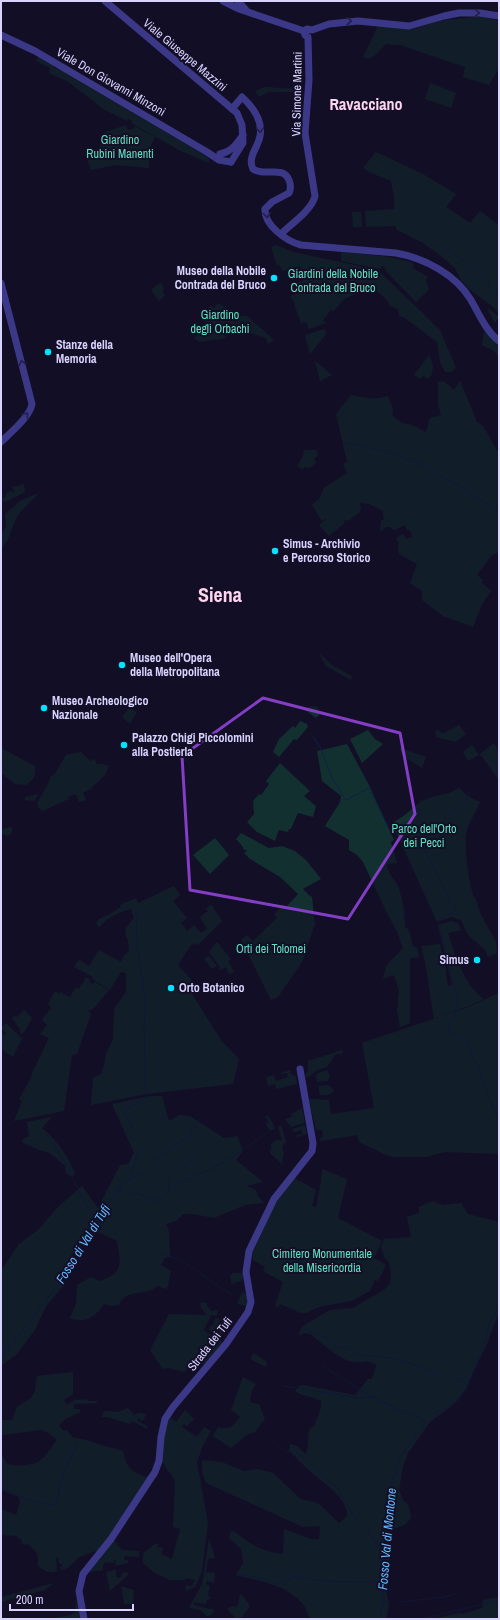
<svg xmlns="http://www.w3.org/2000/svg" width="500" height="1620" viewBox="0 0 500 1620" font-family="'Archivo Narrow',sans-serif">
  <style>
    .green { fill: #12302f }
    .lines { fill: none; stroke-linecap: round; stroke-linejoin: round }
    .stream { stroke: #0c2248; stroke-width: 1 }
    .secondary { stroke: #6f6bff; stroke-width: 7 }
    .oneway { stroke: #38347d }
    .marked { fill: none; stroke: #843dc5; stroke-width: 3; stroke-linejoin: round }
    .poi-dot { fill: #00e5ff; stroke: #130f26; stroke-width: 1.5 }
    .labels { text-anchor: middle; dominant-baseline: central; stroke-width: 4; stroke-linejoin: round; paint-order: stroke }
    .street-label { font-size: 12px; fill: #d9d4ff; stroke: #130f26 }
    .park-label { font-size: 12px; fill: #5fe0c0; stroke: #130f26 }
    .poi-label { font-size: 12px; font-weight: bold; fill: #d9d4ff; stroke: #130f26; text-anchor: start }
    .water-label { font-size: 13px; font-style: italic; fill: #62b6ff; stroke: #130f26 }
    .district-label { font-size: 16px; font-weight: bold; fill: #ffd6f0; stroke: #130f26 }
    .town-label { font-size: 20px; font-weight: bold; fill: #ffd6f0; stroke: #130f26 }
  </style>
  <rect width="100%" height="100%" fill="#130f26"/>
  <g class="green">
    <path d="M482,16l17,5v47l-10,17 -26,-8 2,-10 -65,-22 -14,-1 -12,12 -6,3 -5,-2 15,-31 29,3 10,-1 21,-7z"/>
    <path d="M38,57l15,9 1,2 6,2 143,84 6,5v4l-30,-13 -48,-27 2,-2 -5,-2 -1,2 -22,-11 -38,-29 -18,-8 1,-5 -14,-7z"/>
    <path d="M430,83l26,10 -5,15 -26,-9z"/>
    <path d="M265,87l28,2h3l-4,3h-23l-10,5 -4,-6z"/>
    <path d="M126,125l2,5 7,-2 -1,-2 21,11 -6,12v19l-33,-3 -25,5 -4,-12 6,-5 -2,-2 8,-3 6,-16z"/>
    <path d="M376,152l47,22 33,20 -10,13 24,16 10,-12 19,14v88l-7,-7 -22,-16 -9,-10 -6,-12 -14,-12 -18,-13 -26,-13 -2,-4 -29,1 -1,-16 29,-2v-13l-3,-15 -22,-9 -6,-4z"/>
    <path d="M352,212h9l1,15h-9z"/>
    <path d="M276,245l17,7 80,17 -1,3 7,3 1,-3 60,58 16,38 -5,4h-6l-5,-10 -3,-20 -32,-24 -6,-2 -1,-7 -8,-3 -3,-6 -15,-13 -8,-1 -7,5 -4,4 -10,5 -9,11 -3,-1 -8,10 3,3 -17,6 -3,-7 -5,1 -7,-19 1,-1 -5,-7 18,-7 -1,-4h-3v4l-10,3 -2,-8 11,-3 -3,-15 -18,5 -2,-6 -3,1 -6,-19z"/>
    <path d="M341,252l41,4 30,6 2,3 -1,3 15,9 -2,3 3,9 -13,13 -31,-32 1,-3 -4,-1 -2,3 -39,-8z"/>
    <path d="M161,282l3,7 -2,2 3,4 -6,6 -8,-11z"/>
    <path d="M218,303l15,10 6,1v2h8l27,24 -6,4 -2,-6 -15,-5 -3,-2 -24,3 2,4 -26,4 -6,-4 7,-6h3l3,-16 5,-5 -4,-3 2,-2 4,2z"/>
    <path d="M488,308l11,9 -4,6 -7,-13z"/>
    <path d="M324,329l3,4 -17,21 -5,-19z"/>
    <path d="M484,331l15,14v13l-5,-7 -12,-6z"/>
    <path d="M429,355c5,9 5,16 0,24l-6,-3 -3,3 -6,-4z"/>
    <path d="M315,361l17,14 -12,6z"/>
    <path d="M438,381l7,1 9,8 6,-9 17,41 6,4 16,28v98l-7,3 -15,20 6,5 -2,2 10,9 -9,13 -9,23 -30,-11 -21,-16v-9l-12,-8 7,-19 -18,-10 -1,-9 1,-1 -3,-6 7,-4 3,5 6,-2 -2,-7h-3l-2,-5 -11,5 -4,-3h-4l-6,5 1,-11 4,-2 -2,-2v-6l-14,-7 -10,-1 2,6 -2,4 -11,8 -1,-1 -3,1 1,2 -16,13 -10,-11 10,-8 -7,4 -10,-16 7,-6 5,-11 23,-15 -4,-9 4,-2 -11,-48 15,-19c13,3 24,5 37,1l5,13 -1,6 10,8 10,2 14,7 4,-14 11,-3 -3,-12z"/>
    <path d="M304,450h12l2,6 -4,2 2,5 -7,5 -5,-1 -1,3 -6,-4 6,-10z"/>
    <path d="M22,484h2l1,8 -20,10 -3,-1 -1,-3 5,-1v-3l4,-3 5,2 -3,-6 10,-2z"/>
    <path d="M39,493c-7,8 -17,15 -22,24 -6,10 -7,25 -16,31v-13l5,-9 -1,-12 15,-13z"/>
    <path d="M319,653l14,13 19,10 -1,4 -25,-14z"/>
    <path d="M310,706l8,1 2,7 -4,4 -11,-8z"/>
    <path d="M129,708l8,4 -7,12 -8,-7z"/>
    <path d="M300,721l7,3 1,3 -11,13 -3,-1 -15,18 -6,-5 6,-13 14,-13 2,2z"/>
    <path d="M459,725l7,9 -10,8 -20,-5 1,-3h-2l1,-4 4,1 2,3z"/>
    <path d="M368,730l7,9 8,5 -21,19 -12,-24z"/>
    <path d="M494,743l5,9v28l-19,-26z"/>
    <path d="M347,744l23,43 24,53 -3,2 6,21 -10,1c0,9 7,14 11,22 5,14 7,27 7,41l4,3 4,17h4l2,10 -9,1v65l-10,4 -3,-17 2,-20 -5,-15 -11,4 3,-13 17,-18 -6,-16 -10,-19 -24,-51 -6,-7 -8,-5v-10l-24,-14 15,-24 1,-6 -19,-15 -5,-30z"/>
    <path d="M472,745l7,10 -11,6 -5,-9z"/>
    <path d="M1,748l34,18c1,10 -1,13 -9,19l-11,-1 -14,-11z"/>
    <path d="M400,748l26,9 -4,11 -19,-12z"/>
    <path d="M81,752l9,9 5,-2 1,5h5l8,2 -5,11 -1,-1 -5,6 -7,6 1,3 -2,-2 -7,4 3,7 -2,1 -5,1 -3,-8 -8,3 1,2 -27,12 -2,-3 -1,1 -2,-6 10,-17 4,-10 3,-1 12,-20z"/>
    <path d="M280,763l30,28 -6,5 12,10 -3,11 -15,-4 -7,16h-2l-1,3 -9,-2 -4,11 -18,-9 -10,-10 7,-8 -1,-13 6,-7 2,1 8,-11 -3,-3z"/>
    <path d="M459,788l10,9 11,5c-4,10 -12,22 -14,32 -2,12 3,52 8,63h1l6,18 15,27 1,11 -9,4 -3,-7 -17,-15 -7,-15 -10,-3 -14,5 -45,-99 13,-8 16,-14 11,-4 18,-4z"/>
    <path d="M39,794l-5,7 -9,-1v-3z"/>
    <path d="M1,827l1,2 10,-2v5l-4,4 -5,-2 -2,2z"/>
    <path d="M241,833l28,15 13,-2 13,5 11,9 15,19 -18,10 8,8 1,-1 3,30h-1l-12,36 -24,35 -7,3 -30,-60 6,-5 6,6 24,-23 -3,-4 9,-9 3,2 12,-13 -18,-17 -30,-18 -6,-6 3,-2 -4,-2v-2l-7,-8z"/>
    <path d="M215,838l14,17 -19,19 -17,-19z"/>
    <path d="M174,886l6,9 -7,6 14,17 -6,5 6,8 7,-6 7,8 6,-4 -7,-12 8,-6 -2,-2 5,-5 11,17 -24,24 -3,-2 -5,3 -12,19 16,18 -2,2 6,6 -6,3 29,46 18,19 -6,25 -87,10 -55,11 2,-27 8,-4 3,-8 2,-12 7,-15 1,-30 12,-17v-19l-5,-1 -11,18 -18,-11 1,-2 -19,-10 5,-7 10,6 10,-16 22,12 2,-5 6,-6 -1,-11 -3,-6 1,-6 8,-10 -3,-9c-10,2 -26,9 -31,18l-4,-3 3,-5c7,-3 16,-7 22,-13l-1,-1 16,-7 2,5z"/>
    <path d="M451,921l7,2 3,7 -13,3c7,22 16,52 36,66l-18,8 -32,12 -9,-57 -4,-16 19,-2 7,29h-1l2,13 4,-1 -14,-60z"/>
    <path d="M217,942l14,17 -3,2 6,11 -5,2 -3,-7 -6,3 -1,-2 1,-1 -11,-15z"/>
    <path d="M209,956l8,10 -5,3 -8,-10z"/>
    <path d="M86,977l4,2 -1,2 4,3 2,-2 14,8 -16,19 -5,2 3,3 -14,40 -5,1 -8,56 -50,10 8,-20 -3,-2 13,-23 -1,-1 18,-37 -9,-4 7,-9 -5,-5 9,-12 -3,-4 7,-13 4,3 1,-2 10,5 6,-10 3,2z"/>
    <path d="M499,993v172l-1,-11 -53,-2 -19,5h-33l-7,-2 -27,-13 -2,-7 -36,6 -1,-3 3,-1 -1,-7h-6l-7,-31 20,1 2,14 43,-6 -12,-65 104,-35z"/>
    <path d="M24,1010l8,8 -8,15 -1,-1 -2,2 -2,-3 1,-2 -8,-11 3,-2 2,1z"/>
    <path d="M6,1023l16,16 -9,18 -12,-8v-16l3,2 2,-2 -5,-5z"/>
    <path d="M342,1050l1,3 -8,2 -8,12 -10,3 -9,7h-3l3,-7v-9z"/>
    <path d="M290,1070l1,4 5,2 1,8 -21,5 -1,-5 -7,2 -2,-9 8,-2 2,6 12,-4 -1,-4 -6,1v-1z"/>
    <path d="M327,1070l3,5 -2,6 -11,1 -1,-8z"/>
    <path d="M328,1085l5,4v3l-5,3h-7l-2,-3v-6z"/>
    <path d="M150,1096h12l7,25 10,-6 11,1 34,22 13,-2 6,15 -7,9 27,22 -17,4 10,4 2,6 6,7 -19,2 -31,13 -21,-4h-10l-7,7 -10,3 3,7 1,26 -5,1 -4,7 10,6 -4,18 -10,-3c-11,11 -32,2 -38,19l-7,1 -8,-2c-9,13 -19,20 -34,14l6,-14 1,-19 14,-8 8,4c25,-7 22,-18 18,-40l-19,-9 -27,23 -6,15 -2,16 -17,20 -11,24 -19,25 -14,10 -1,3v-97l18,-27 20,-15 20,-23 23,-20 16,22 22,-43 8,-1 6,-11 -22,-49z"/>
    <path d="M302,1108l3,15 -14,4 -6,-8 7,-2 -1,-3z"/>
    <path d="M265,1116l4,1 6,11 -5,3 -4,-7 3,-2z"/>
    <path d="M52,1117l-10,11c14,11 27,29 33,46l-3,3 -6,-4 -1,-7 -15,-13 -11,-3 -17,-8 1,-3 6,-3 -2,-14z"/>
    <path d="M281,1125l5,17 -4,4 2,7 -2,8 1,4 -12,-11 -2,-4 2,-1v-5l5,-4h6l-4,-13z"/>
    <path d="M305,1125l2,9 -11,3 -1,-1 8,-2 -2,-4 -7,2 -2,-3z"/>
    <path d="M322,1169l25,10 -9,39 44,23 -8,17 12,7 -8,16 -3,-1 -5,11 -19,10 -32,6 -13,6h-5l-21,-9 -2,3 -3,-1 8,-24 -20,-11 2,-4 -12,-7 -1,-6 23,-50 19,-26 22,12 -4,16 4,1 5,-25z"/>
    <path d="M432,1201l11,4 18,-2 7,11 31,8v90l-12,32 -22,46 -10,13 -25,19 -22,31 -5,13 -4,24 4,10 6,6 2,12 -5,6 -13,5 -7,62 3,14 -3,14h-75c-5,-4 -4,-12 -9,-16 -17,-19 -43,-22 -66,-28l7,-12 -2,-14 -12,-11 2,-6 3,-1c15,13 28,21 49,23l1,-25 27,10h8l1,-13 -17,1 -97,-44 -4,-11v-12l20,2 22,9 14,-2 15,4 28,26 17,4 21,20 8,-7c1,-18 -24,-33 -36,-44 -8,-7 -15,-14 -22,-22l1,-6c8,1 10,5 15,10 6,-8 1,-18 5,-26l4,-2c3,-8 8,-16 7,-25 -8,-5 -18,-4 -26,-10l4,-5 4,-1 52,10 13,-16h3c4,-4 3,-9 6,-14l-10,-4c-22,7 -40,-15 -57,-27l-5,-1 -5,2 -2,-1 5,-8 27,-16 23,-2 32,-19 5,-6 1,-8 -2,-13 -4,-3 -4,-12 3,-8 27,-2 -4,-20 12,-4v-6z"/>
    <path d="M233,1273h9l3,2 -5,7 -2,-1 -1,2 -3,-1 -2,3 -2,-9z"/>
    <path d="M242,1292l6,3 -1,11 -10,-2z"/>
    <path d="M201,1302l6,1v3l4,5 7,-1 -2,6 -5,-1 -7,15 3,3 12,4 4,7 -20,22 1,-2 -4,-4 -9,9 -3,-1 -4,4 -15,-4 -6,1 -13,-19 19,-36 38,1 -7,-9z"/>
    <path d="M215,1318l5,1 -4,14 -7,-3 1,-4 3,-1z"/>
    <path d="M222,1320h6l-6,14h-4z"/>
    <path d="M254,1353l13,9 -1,5 -16,-8z"/>
    <path d="M73,1372v22l-9,6 3,5 8,-5 12,-1 1,2h9v2l-23,1v5h7l-2,4 -14,6 -6,7 5,5 3,-1 5,7 18,4 11,4 22,6c3,16 8,21 23,26l4,-3c-4,7 -7,15 -12,20 -5,7 -8,6 -11,16l-28,40 -20,7 -10,10 -8,4 -1,-4h2v-3h-3l-1,-6 -2,-1 1,14c-5,4 -14,-1 -19,-5 0,-14 0,-12 -10,-22l-3,1 -3,-2 -1,-4 -3,-1 -1,-2 -16,-1v-26l15,6 4,-13 -1,-5 -18,-7v-37l6,11c10,3 29,2 36,-6 5,-5 9,-12 14,-18l-8,-7 -7,-3 -41,5v-15h11l5,-13 14,-9 4,-7 2,-15z"/>
    <path d="M243,1377l13,7 -4,7 -2,8 2,4 7,1 6,15 -11,14 -6,1 -17,14 -18,-12 5,-9c13,3 14,0 22,-10l-9,-7z"/>
    <path d="M128,1408l6,7 5,-2 7,1 -3,7 -5,-3 -1,2 11,7 -1,2 -15,-8 -2,3 -23,-7h-5l2,-6 14,1z"/>
    <path d="M185,1410l9,9 -7,7 -3,-2 -2,3 15,10 7,-10 7,4 -8,14 -6,17 11,61 -6,48 -7,16 -10,4 1,-6 6,1 3,-6 -10,-2v2h-15l-15,-7 -12,-10c-1,-12 3,-12 12,-19h3l-1,3 6,1 -2,6 11,5 8,-30 -7,-2 2,-44c-2,-9 -8,-12 -11,-19 -5,-12 2,-35 5,-47l7,5z"/>
    <path d="M209,1539l6,19 -7,1 -2,13 9,1 -1,10 -7,-2 -1,3 4,2 -2,10 3,1 -1,2 -3,1 -1,4 -12,-2 -1,3 22,5 -4,5 -4,1 -7,-6 -11,-2 13,-24z"/>
    <path d="M114,1540l8,10 17,1v6l-14,-1 -1,4h4v3l-13,3 1,-7 -3,4 -8,-1 -2,4v4l-14,2z"/>
    <path d="M114,1570h2v7l3,1 2,-1 1,-4 5,-1 1,3 -18,16 -4,-19z"/>
    <path d="M54,1583l-9,7 -44,12v-5z"/>
    <path d="M121,1586l13,4 -1,14h-9z"/>
    <path d="M240,1595h2l8,11 -8,11 -6,1 -9,-9 5,-3 5,1z"/>
    <path d="M77,1596l5,23h-32l21,-4 4,-3z"/>
    <path d="M499,1597v22h-67l28,-6 3,1 19,-6 1,-8z"/>
  </g>
  <g class="lines">
    <g class="stream">
      <path d="M442,247c14,7 28,18 40,29 6,6 9,14 17,18"/>
      <path d="M344,442l45,10 42,16 11,9 21,11 34,23 2,-1"/>
      <path d="M313,737l7,10 13,33 13,20 23,-12 20,41"/>
      <path d="M410,819l45,92 -15,8"/>
      <path d="M394,828l27,-14 -3,-6"/>
      <path d="M425,848l2,-1 -5,-9c10,-4 23,-8 22,-20l20,-14 5,-12"/>
      <path d="M438,925l20,76 -3,10"/>
      <path d="M455,1012v3l-5,6 -1,11 17,8 8,21 7,10 2,13 16,38"/>
      <path d="M47,1135l17,26"/>
      <path d="M64,1162l32,61"/>
      <path d="M131,1178l6,-25 10,-9 -15,-15c-1,-11 -7,-10 -8,-19l22,-12 -2,-72 2,-19 -9,-64 -1,-32"/>
      <path d="M121,1186l10,-8 10,-3 13,-15 36,-25 10,-16"/>
      <path d="M168,1190l2,-12 31,-24"/>
      <path d="M118,1192h5"/>
      <path d="M132,1192l4,1 22,8c18,-19 36,-24 58,-35 19,-10 37,-23 54,-36"/>
      <path d="M164,1254c26,8 45,27 68,41"/>
      <path d="M304,1328l10,6 11,3 13,11c8,-3 16,5 24,7l36,4 43,16"/>
      <path d="M1,1358l66,-85 5,-15 15,-20 33,-52"/>
      <path d="M322,1365l43,28 26,13 32,13 1,4"/>
      <path d="M453,1379l9,2 5,4"/>
      <path d="M283,1386l76,12 14,-1"/>
      <path d="M436,1413l22,-13 7,-8 19,-47 6,-23 9,-16"/>
      <path d="M278,1446l9,6 8,-1 41,36 18,30 11,10 20,28"/>
      <path d="M1,1488l26,11 27,7 2,-3 9,-34 12,-24"/>
      <path d="M240,1574l45,11 7,-9 30,5 60,2"/>
      <path d="M383,1602h7"/>
      <path d="M401,1602l44,-5 12,-4"/>
      <path d="M64,1619l3,-1"/>
      <path d="M379,1619l4,-17 -1,-23 5,-34v-34l3,-15v-11l7,-14 -1,-6 1,-3 29,-40"/>
      <path d="M422,1619l77,-19"/>
    </g>
    <g class="secondary">
      <path d="M105,1l132,112 5,12 1,18 -12,19"/>
      <path d="M223,1l16,8 65,22"/>
      <path d="M238,1l8,9"/>
      <path d="M304,31l3,-2 5,1 17,-6 29,-3 51,5 35,-10 15,-3h21l19,3"/>
      <path d="M1,35l34,16 172,101 12,8 12,2"/>
      <path d="M232,109l10,-12c11,10 21,23 18,39 -2,12 -13,21 -7,33 11,8 30,-4 36,11 2,5 2,9 0,13l-17,9 -7,7c-1,16 21,32 36,36l95,8c29,5 60,22 75,47 8,14 15,31 28,41"/>
      <path d="M220,154c12,-3 16,-9 23,-19"/>
      <path d="M281,234c10,-10 31,-24 34,-38l-10,-63 4,-53 -1,-43 -3,-2 -1,-4"/>
      <path d="M1,283l31,121c-2,13 -22,29 -31,38"/>
      <path d="M84,1619l-5,-28 4,-17 28,-35 44,-67 4,-11 2,-24 4,-18 8,-12 53,-63 22,-32 3,-10 -5,-30 3,-21 25,-52 38,-48 1,-8 -13,-74"/>
    </g>
  </g>
  <defs><path id="oneway-chevron" d="M-2-3.5L2.5 0L-2 3.5" fill="none" stroke-width="1.6" stroke-linecap="round" stroke-linejoin="round"/></defs>
  <g class="oneway">
    <use href="#oneway-chevron" transform="translate(477 13) rotate(2)"/>
    <use href="#oneway-chevron" transform="translate(349 21) rotate(-4)"/>
    <use href="#oneway-chevron" transform="translate(260 130) rotate(89)"/>
    <use href="#oneway-chevron" transform="translate(267 215) rotate(83)"/>
    <use href="#oneway-chevron" transform="translate(22 363) rotate(-104)"/>
    <use href="#oneway-chevron" transform="translate(26 415) rotate(-51)"/>
  </g>
  <path d="M0 0H500V1620H0ZM263,698l137,35 15,81 -67,105 -158,-29 -8,-134z" fill="#130f26" fill-opacity=".55" fill-rule="evenodd"/>
  <path class="marked" d="M263,698l137,35 15,81 -67,105 -158,-29 -8,-134z"/>
  <g class="poi-dot">
    <circle cx="274" cy="278" r="4"/>
    <circle cx="48" cy="352" r="4"/>
    <circle cx="275" cy="551" r="4"/>
    <circle cx="122" cy="665" r="4"/>
    <circle cx="44" cy="708" r="4"/>
    <circle cx="124" cy="745" r="4"/>
    <circle cx="477" cy="960" r="4"/>
    <circle cx="171" cy="988" r="4"/>
  </g>
  <g class="labels">
    <g class="street-label">
      <text transform="translate(185 55) rotate(40)">Viale Giuseppe Mazzini</text>
      <text transform="translate(111 82) rotate(30)">Viale Don Giovanni Minzoni</text>
      <text transform="translate(297 94) rotate(-89)">Via Simone Martini</text>
      <text transform="translate(210 1344) rotate(-52)">Strada dei Tufi</text>
    </g>
    <g class="park-label">
      <text x="120" y="140">Giardino<tspan x="120" dy="14">Rubini Manenti</tspan></text>
      <text x="333" y="274">Giardini della Nobile<tspan x="333" dy="14">Contrada del Bruco</tspan></text>
      <text x="220" y="315">Giardino<tspan x="220" dy="14">degli Orbachi</tspan></text>
      <text x="424" y="829">Parco dell'Orto<tspan x="424" dy="14">dei Pecci</tspan></text>
      <text x="271" y="949">Orti dei Tolomei</text>
      <text x="322" y="1254">Cimitero Monumentale<tspan x="322" dy="14">della Misericordia</tspan></text>
    </g>
    <g class="poi-label">
      <text x="266" y="271" text-anchor="end">Museo della Nobile<tspan x="266" dy="14">Contrada del Bruco</tspan></text>
      <text x="56" y="345">Stanze della<tspan x="56" dy="14">Memoria</tspan></text>
      <text x="283" y="544">Simus - Archivio<tspan x="283" dy="14">e Percorso Storico</tspan></text>
      <text x="130" y="658">Museo dell'Opera<tspan x="130" dy="14">della Metropolitana</tspan></text>
      <text x="52" y="701">Museo Archeologico<tspan x="52" dy="14">Nazionale</tspan></text>
      <text x="132" y="738">Palazzo Chigi Piccolomini<tspan x="132" dy="14">alla Postierla</tspan></text>
      <text x="469" y="960" text-anchor="end">Simus</text>
      <text x="179" y="988">Orto Botanico</text>
    </g>
    <g class="water-label">
      <text transform="translate(83 1244) rotate(-58)">Fosso di Val di Tufi</text>
      <text transform="translate(387 1539) rotate(-85)">Fosso Val di Montone</text>
    </g>
    <g class="district-label">
      <text x="366" y="104">Ravacciano</text>
    </g>
    <g class="town-label">
      <text x="220" y="594">Siena</text>
    </g>
  </g>
  <rect width="500" height="1620" fill="none" stroke="#d9d4ff" stroke-width="4"/>
  <path d="M10 1604v6h123v-6" fill="none" stroke="#d9d4ff" stroke-width="2"/>
  <text x="16" y="1604" font-size="12" fill="#d9d4ff" stroke="#130f26" stroke-width="3" paint-order="stroke">200 m</text>
</svg>
